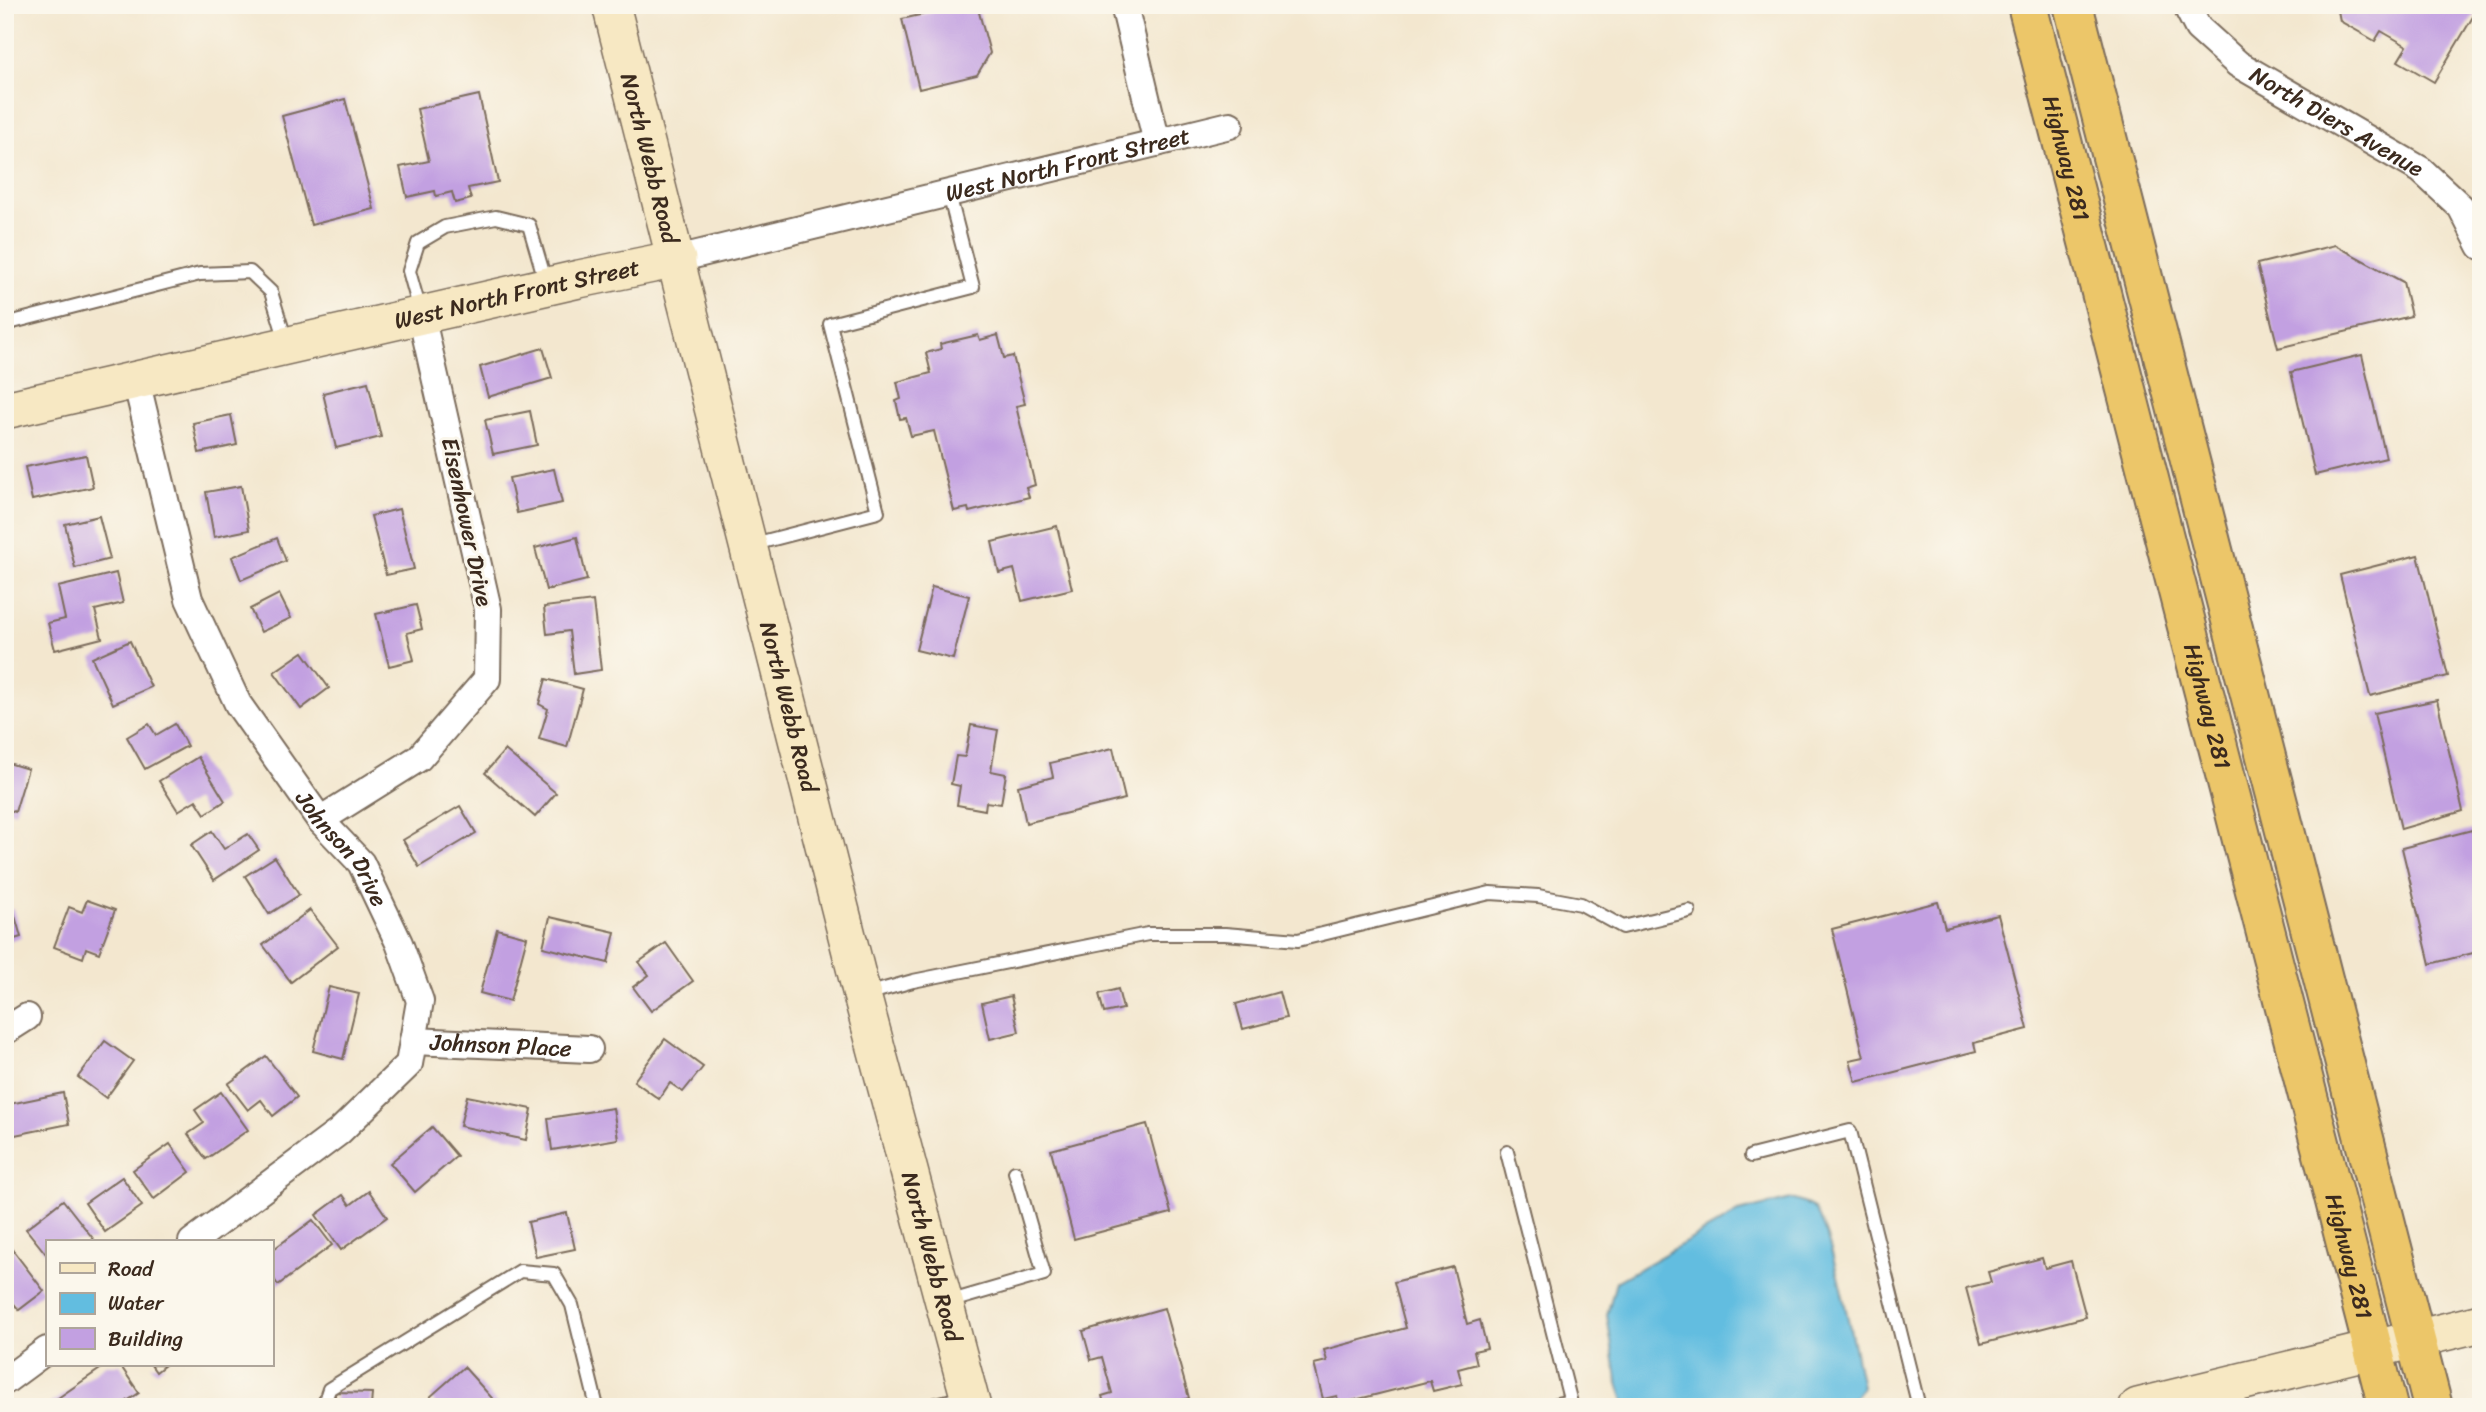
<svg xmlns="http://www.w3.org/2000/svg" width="2486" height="1412" viewBox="0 0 2486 1412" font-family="Sriracha,sans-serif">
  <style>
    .water { fill: #62bde0; stroke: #4e747f; stroke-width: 2 }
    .building { fill: #c2a0e1 }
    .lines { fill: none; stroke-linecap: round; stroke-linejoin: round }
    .lane-casing { stroke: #7b6c5c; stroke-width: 16 }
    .street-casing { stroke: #7b6c5c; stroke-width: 30 }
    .secondary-casing { stroke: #7b6c5c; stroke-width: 40 }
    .highway-casing { stroke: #7b6c5c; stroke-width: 42 }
    .lane { stroke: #fff; stroke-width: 12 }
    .street { stroke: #fff; stroke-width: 26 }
    .secondary { stroke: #f7e8c3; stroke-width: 37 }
    .highway { stroke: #ecc669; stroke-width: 38 }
    .labels { text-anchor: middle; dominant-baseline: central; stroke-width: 6; stroke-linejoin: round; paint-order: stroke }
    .street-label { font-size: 23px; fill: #3b2a1e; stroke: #fbf7ec }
  </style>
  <rect width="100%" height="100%" fill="#fbf7ec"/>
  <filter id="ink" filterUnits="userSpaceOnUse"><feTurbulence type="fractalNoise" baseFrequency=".0143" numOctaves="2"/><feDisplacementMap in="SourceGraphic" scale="14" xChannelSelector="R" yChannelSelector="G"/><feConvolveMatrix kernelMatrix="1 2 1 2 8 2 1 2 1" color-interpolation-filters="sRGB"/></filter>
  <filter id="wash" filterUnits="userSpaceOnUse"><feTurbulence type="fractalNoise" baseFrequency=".00686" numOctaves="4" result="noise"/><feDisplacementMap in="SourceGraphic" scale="28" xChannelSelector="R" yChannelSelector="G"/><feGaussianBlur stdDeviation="1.57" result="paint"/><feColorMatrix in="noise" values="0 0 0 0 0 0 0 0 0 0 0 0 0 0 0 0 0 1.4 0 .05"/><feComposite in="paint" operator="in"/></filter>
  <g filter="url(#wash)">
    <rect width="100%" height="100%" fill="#f3e7cf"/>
    <path class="water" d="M1791,1199c6,2 16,5 21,8 19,15 44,150 50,180l-15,20h-221l-9,-27 -10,-65 9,-33 123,-70z"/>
    <g id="blocks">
      <g class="building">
        <path d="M965,5h12l13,48 -13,22 -58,14 -17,-70z"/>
        <path d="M2337,5h143l-46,77 -36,-21 9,-15 -26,-15 -6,10 -35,-20z"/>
        <path d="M479,95l19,87 -30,6 3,11 -16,4 -3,-11 -16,4 -1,-5 -28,6 -7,-30 29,-6 -12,-52z"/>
        <path d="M345,99l29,110 -63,16 -29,-109z"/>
        <path d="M2335,245l68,37 8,34 -133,32 -21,-84z"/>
        <path d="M978,335l2,5 18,-5 6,23 9,-2 12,48 -9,2 19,79 -9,3 3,9 -60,15 -1,-4 -14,3 -20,-80 -23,5 -5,-18 -6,1 -4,-18 5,-2 -4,-17 34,-9 -5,-20 15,-4 -1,-5z"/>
        <path d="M543,348l9,30 -64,19 -8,-30z"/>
        <path d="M2362,355l24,103 -71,17 -24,-103z"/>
        <path d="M368,382l13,55 -45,11 -13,-55z"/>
        <path d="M530,411l7,34 -44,9 -8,-34z"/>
        <path d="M231,415l6,30 -38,8 -6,-30z"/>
        <path d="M86,455l7,32 -61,13 -7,-33z"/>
        <path d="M554,469l8,34 -45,10 -8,-35z"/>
        <path d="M241,486l8,44 -35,7 -8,-45z"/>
        <path d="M399,509l15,60 -28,6 -15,-59z"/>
        <path d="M99,516l11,43 -35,9 -10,-44z"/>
        <path d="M1057,526l15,63 -50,12 -8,-32 -15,4 -7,-31z"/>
        <path d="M577,537l10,43 -41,10 -11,-42z"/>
        <path d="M277,538l9,23 -45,19 -9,-23z"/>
        <path d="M2418,555l30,121 -78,20 -30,-121z"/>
        <path d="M116,573l7,30 -28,7 7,28 -47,12 -7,-27 17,-4 -7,-32z"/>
        <path d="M932,587l37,9 -16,63 -37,-9z"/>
        <path d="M279,594l12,24 -30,14 -11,-23z"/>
        <path d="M593,601l8,69 -27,4 -5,-43 -22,3 -3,-27z"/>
        <path d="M416,605l6,24 -15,4 7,27 -25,6 -13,-52z"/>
        <path d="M130,641l21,46 -38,17 -21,-46z"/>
        <path d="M303,652l26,36 -28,21 -27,-37z"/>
        <path d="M546,679l37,10 -16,58 -28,-8 9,-30 -9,-5z"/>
        <path d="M2437,700l26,111 -62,18 -27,-116z"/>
        <path d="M149,724l7,11 19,-11 12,22 -42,23 -18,-32z"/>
        <path d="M971,725l27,5 -7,41 15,3 -5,30 -15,-2 -1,8 -28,-5 3,-19 -9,-2 5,-28 9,1z"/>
        <path d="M1113,748l12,51 -99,24 -8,-37 35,-9 -3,-14z"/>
        <path d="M505,750l51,43 -21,24 -50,-44z"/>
        <path d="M198,757l27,44 -20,13 -9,-14 -18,11 -19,-30z"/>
        <path d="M5,762l23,7 -13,43 -10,-4z"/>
        <path d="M460,806l16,27 -57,34 -16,-27z"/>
        <path d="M2472,830l9,36v85l-51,13 -28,-116z"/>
        <path d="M212,831l12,18 24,-15 11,16 -45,30 -23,-35z"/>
        <path d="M275,857l24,38 -30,19 -24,-38z"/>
        <path d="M87,900l28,10 -16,43 -13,-5 -3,10 -29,-11 15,-40 13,5z"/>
        <path d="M1938,902l7,26 53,-13 30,114 -54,14 2,8 -120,31 -6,-22 14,-3 -32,-128z"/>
        <path d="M13,909l8,28 -16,5v-31z"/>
        <path d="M310,910l28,36 -47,36 -28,-37z"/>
        <path d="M550,917l65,15 -7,31 -65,-16z"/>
        <path d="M497,929l30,8 -17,64 -30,-8z"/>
        <path d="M666,943l27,38 -42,30 -18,-24 16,-12 -10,-13z"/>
        <path d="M329,987l30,7 -16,65 -30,-8z"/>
        <path d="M1118,989l5,20 -19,4 -5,-19z"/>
        <path d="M1279,992l7,26 -43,11 -7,-25z"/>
        <path d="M1011,996l8,36 -29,7 -8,-36z"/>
        <path d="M665,1039l38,28 -20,25 -13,-9 -11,16 -25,-18z"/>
        <path d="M105,1041l28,20 -27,37 -28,-21z"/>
        <path d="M266,1056l31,41 -24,19 -12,-16 -13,10 -20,-26z"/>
        <path d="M221,1092l27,38 -42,29 -18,-25 16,-11 -9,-13z"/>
        <path d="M63,1093l6,31 -64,13v-32z"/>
        <path d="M467,1096l65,13 -6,31 -66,-14z"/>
        <path d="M613,1108l5,31 -66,11 -4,-32z"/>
        <path d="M1147,1124l24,89 -97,26 -23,-89z"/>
        <path d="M432,1127l25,29 -42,36 -25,-29z"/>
        <path d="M170,1144l20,28 -36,27 -21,-29z"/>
        <path d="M122,1177l20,29 -37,26 -20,-29z"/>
        <path d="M369,1191l18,26 -46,33 -25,-35 27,-20 7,10z"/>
        <path d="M63,1200l32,41 -48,1 -1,12 -20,-25z"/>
        <path d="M567,1213l8,36 -39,8 -8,-35z"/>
        <path d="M313,1220l19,25 -54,40 -7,-10v-24z"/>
        <path d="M5,1240l39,51 -25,19 -14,-17z"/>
        <path d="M2042,1258l3,10 26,-7 15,56 -105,27 -15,-56 25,-6 -3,-10z"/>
        <path d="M1453,1267l14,57 13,-4 7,28 -13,3 3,13 -19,5 4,15 -29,7 -3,-10 -91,23 -2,-8 -14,3 -9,-35 13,-3 -3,-11 82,-22 -12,-46z"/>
        <path d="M1164,1308l25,90 -31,9h-53l-3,-11 10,-3 -10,-36 -11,3 -8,-29z"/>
        <path d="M106,1365h14l19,28 -21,14h-73z"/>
        <path d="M151,1365h14l-9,7z"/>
        <path d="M464,1367l36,40h-62l-8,-10z"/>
        <path d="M335,1392l37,1 -1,14h-36z"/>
      </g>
    </g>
  </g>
  <g filter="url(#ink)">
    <use href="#blocks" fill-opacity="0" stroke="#7b6c5c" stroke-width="2"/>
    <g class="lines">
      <defs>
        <g id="lane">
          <path d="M421,314l-12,-43 9,-28 27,-16 51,-10 33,8 17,58"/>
          <path d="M5,324l195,-50 50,-2 21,20 15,49"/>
          <path d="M750,545l128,-33 -48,-188 143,-37 -24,-93"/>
          <path d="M863,995l50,-14 235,-47h77l73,6 192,-47 48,3 43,8 42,23 66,-16"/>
          <path d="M1507,1152l65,255"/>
          <path d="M1751,1156l99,-25 69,276"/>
          <path d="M948,1302l96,-28 -29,-102"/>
          <path d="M323,1407l6,-18 191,-118 34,3 18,31 25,102"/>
          <path d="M924,1407l44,-11"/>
          <path d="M1544,1407l26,-6"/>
        </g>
        <g id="street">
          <path d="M1124,5l33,138"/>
          <path id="s1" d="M2186,5l12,23 40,36 183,106 40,37 20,39"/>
          <path id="s2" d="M677,259l553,-134"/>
          <path id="s3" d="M136,380l53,219 49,105 82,116 41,43 38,80 21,58 -11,63 -70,68 -147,110"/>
          <path d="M320,820l99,-62 68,-79 1,-70 -67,-294"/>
          <path d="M5,1031l22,-14"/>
          <path id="s4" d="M413,1041l176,8"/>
          <path d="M5,1381l42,-31"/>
        </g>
        <g id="secondary">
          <path id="s5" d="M611,5l251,990 110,412"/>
          <path id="s6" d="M5,410l574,-131 98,-20"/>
          <path d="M2138,1407l343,-84"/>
        </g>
        <g id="highway">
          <path id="s7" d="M2027,5l361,1402"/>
          <path d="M2073,5l360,1402"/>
        </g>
      </defs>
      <use href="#lane" class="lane-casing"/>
      <use href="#street" class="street-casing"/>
      <use href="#secondary" class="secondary-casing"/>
      <use href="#highway" class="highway-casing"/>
      <use href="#lane" class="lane"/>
      <use href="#street" class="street"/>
      <use href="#secondary" class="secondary"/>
      <use href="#highway" class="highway"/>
    </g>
  </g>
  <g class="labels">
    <g class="street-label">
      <text stroke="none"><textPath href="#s1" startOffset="194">North Diers Avenue</textPath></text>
      <text stroke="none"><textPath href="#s5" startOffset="158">North Webb Road</textPath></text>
      <text stroke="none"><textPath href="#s7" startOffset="158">Highway 281</textPath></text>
      <text stroke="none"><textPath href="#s2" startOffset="402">West North Front Street</textPath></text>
      <text stroke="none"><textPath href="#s6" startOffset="525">West North Front Street</textPath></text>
      <text transform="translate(467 522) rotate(78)">Eisenhower Drive</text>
      <text stroke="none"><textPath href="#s7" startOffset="724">Highway 281</textPath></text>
      <text stroke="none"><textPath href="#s5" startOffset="724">North Webb Road</textPath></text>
      <text stroke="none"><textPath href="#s3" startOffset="520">Johnson Drive</textPath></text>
      <text stroke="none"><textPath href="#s4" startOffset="88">Johnson Place</textPath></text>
      <text stroke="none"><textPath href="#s5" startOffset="1292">North Webb Road</textPath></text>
      <text stroke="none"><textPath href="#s7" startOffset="1292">Highway 281</textPath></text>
    </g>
  </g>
  <rect width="2486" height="1412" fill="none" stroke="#fbf7ec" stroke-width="28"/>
  <rect x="46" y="1240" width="228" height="126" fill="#fbf7ec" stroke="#aea59a" stroke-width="2"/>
  <rect x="60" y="1263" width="35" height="10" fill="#f7e8c3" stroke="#aea59a" stroke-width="2"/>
  <text x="108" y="1276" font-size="21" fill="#3b2a1e">Road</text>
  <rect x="60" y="1293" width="35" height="21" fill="#62bde0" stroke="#aea59a" stroke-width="2"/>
  <text x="108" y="1310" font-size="21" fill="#3b2a1e">Water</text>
  <rect x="60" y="1328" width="35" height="21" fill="#c2a0e1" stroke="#aea59a" stroke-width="2"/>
  <text x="108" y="1346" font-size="21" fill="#3b2a1e">Building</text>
</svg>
